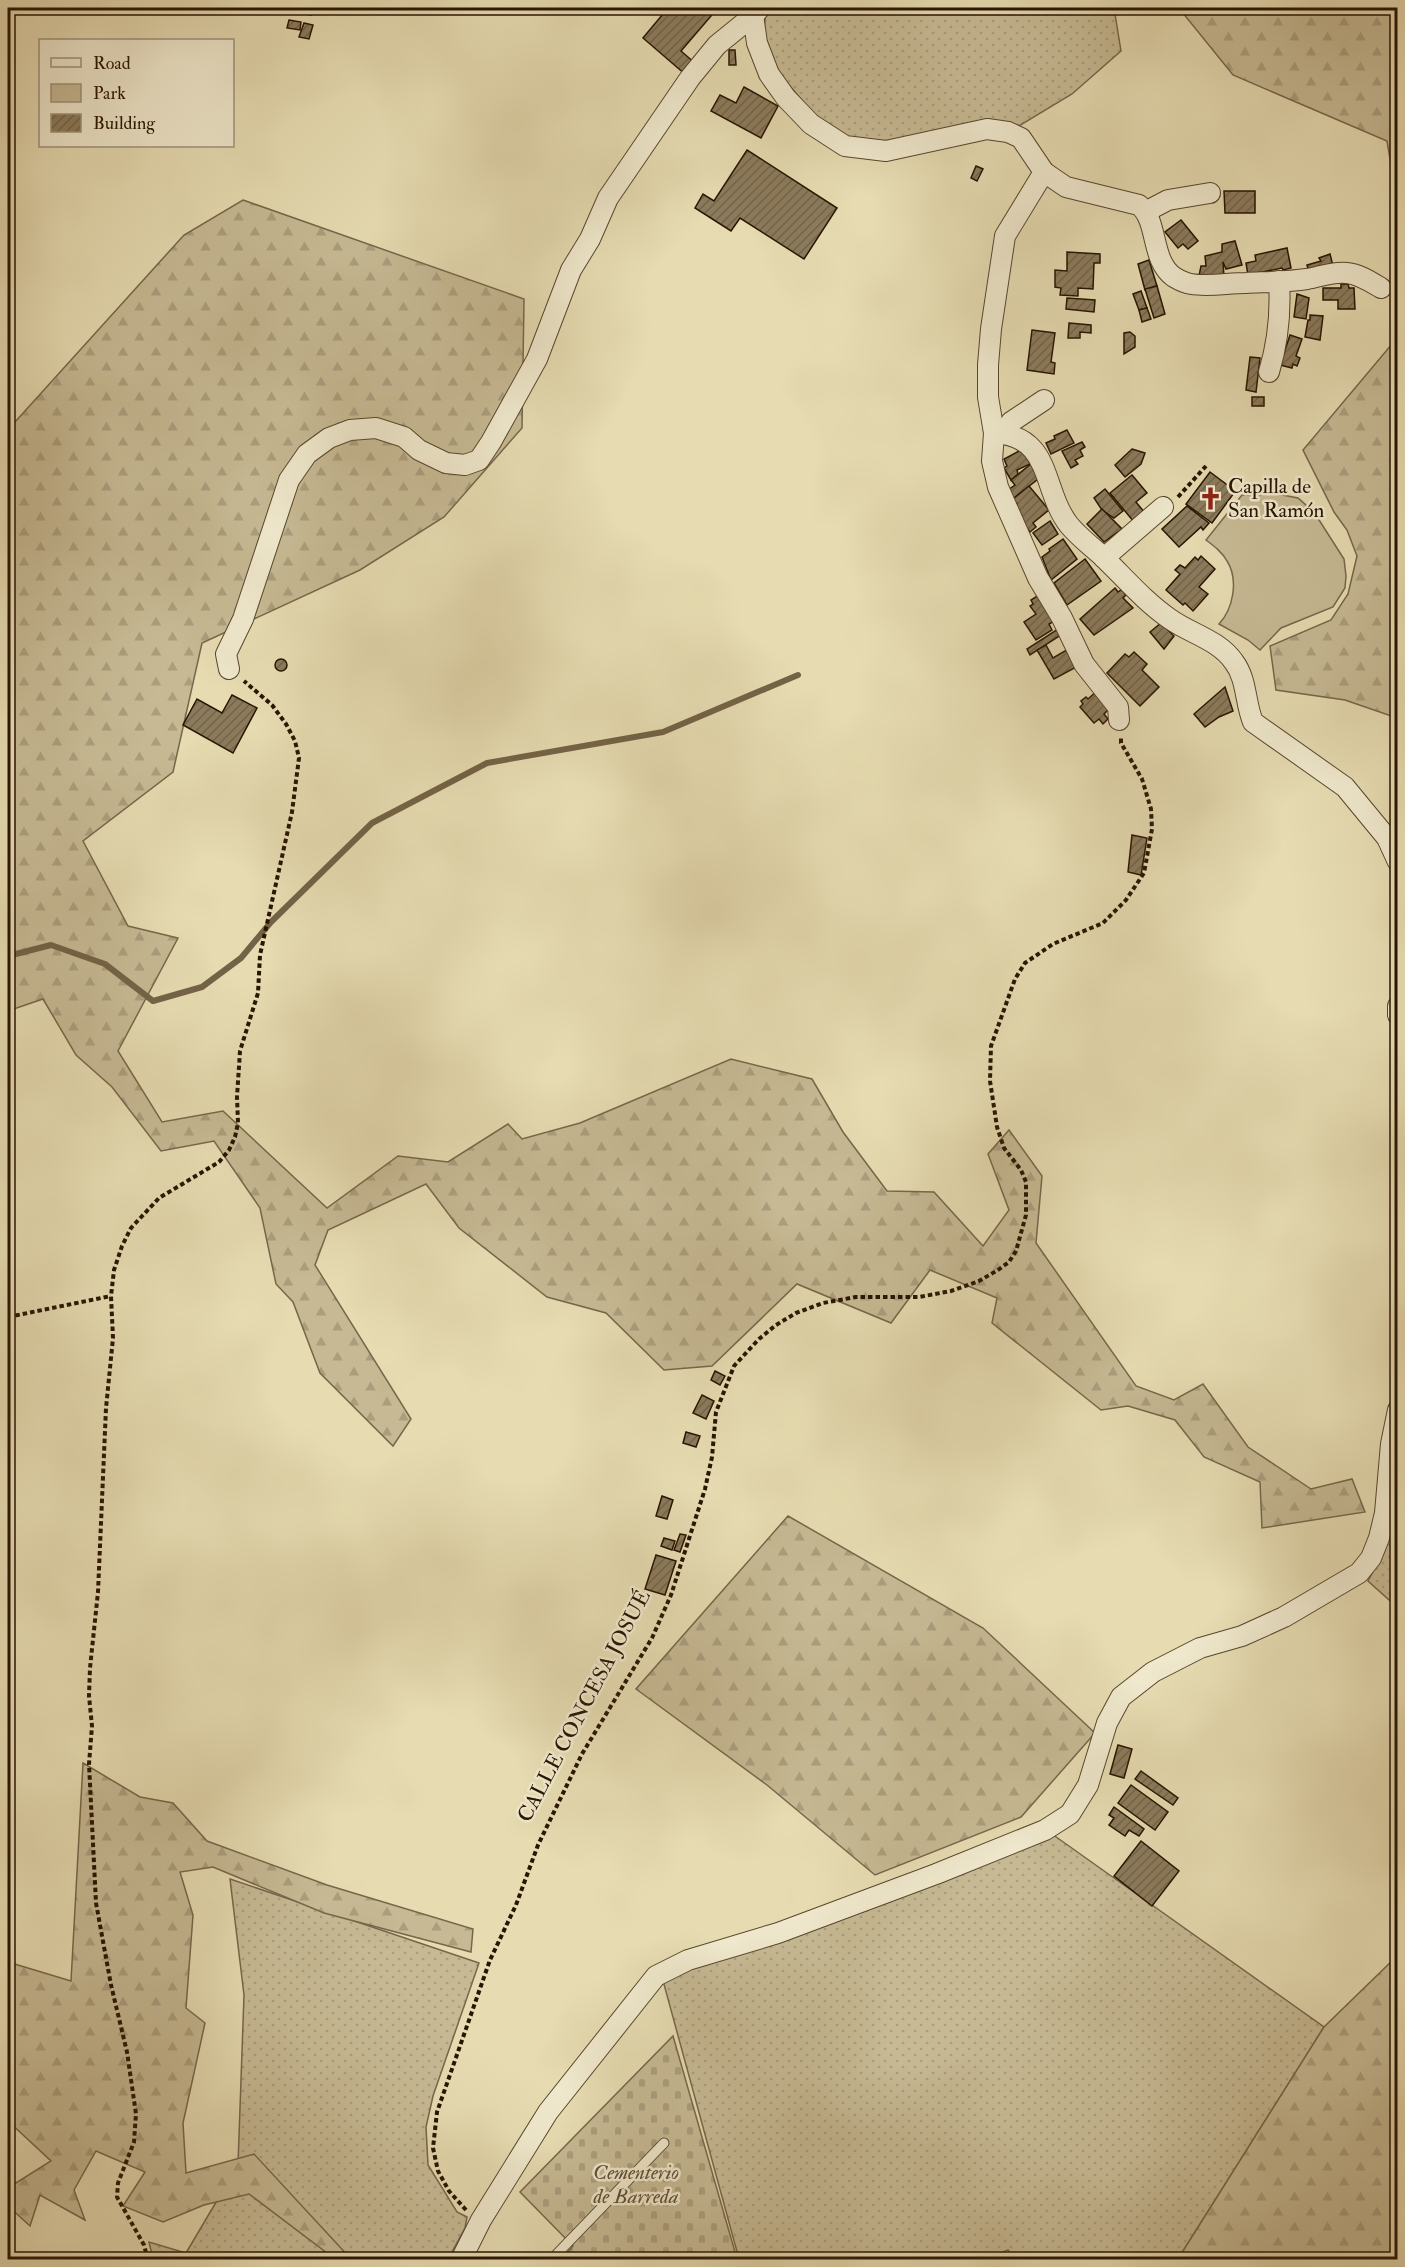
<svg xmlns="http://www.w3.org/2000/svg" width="1405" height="2267" viewBox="0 0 1405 2267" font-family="'IM FELL Double Pica',serif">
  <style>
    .grass { fill: url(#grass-dots); stroke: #77664a; stroke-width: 1.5 }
    .forest { fill: url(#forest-firs); stroke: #77664a; stroke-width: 1.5 }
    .cemetery { fill: url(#cemetery-stones); stroke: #77664a; stroke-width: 1.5 }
    .green { fill: #c6b993; stroke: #77664a; stroke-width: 1.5 }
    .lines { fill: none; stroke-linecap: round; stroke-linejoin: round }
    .stream { stroke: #736346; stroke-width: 6 }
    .building { fill: url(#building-hatch); stroke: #281400; stroke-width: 1.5 }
    .service-casing { stroke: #58462c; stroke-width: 11 }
    .minor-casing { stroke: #58462c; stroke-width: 22 }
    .path { stroke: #281400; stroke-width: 4; stroke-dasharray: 4.5 3; stroke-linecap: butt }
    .service { stroke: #efe8cc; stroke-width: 9 }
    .minor { stroke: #efe8cc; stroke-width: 20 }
    .labels { text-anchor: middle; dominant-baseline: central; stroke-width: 5; stroke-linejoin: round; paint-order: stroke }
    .poi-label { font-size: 21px; fill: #281400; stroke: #efe8cc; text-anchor: start }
    .street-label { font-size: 21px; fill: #281400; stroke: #efe8cc }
    .park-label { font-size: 21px; font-style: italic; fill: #5f4e33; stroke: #efe8cc }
  </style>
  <defs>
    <pattern id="grass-dots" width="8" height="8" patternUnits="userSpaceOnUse" patternTransform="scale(1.5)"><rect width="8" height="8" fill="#c6b993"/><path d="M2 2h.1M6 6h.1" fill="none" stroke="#aa9e7d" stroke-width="1.8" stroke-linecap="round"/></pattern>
    <pattern id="forest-firs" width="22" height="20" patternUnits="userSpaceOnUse" patternTransform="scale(1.5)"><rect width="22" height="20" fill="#c6b993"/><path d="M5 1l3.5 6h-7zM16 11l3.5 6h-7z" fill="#aa9e7d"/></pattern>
    <pattern id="cemetery-stones" width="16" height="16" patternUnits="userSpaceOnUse" patternTransform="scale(1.5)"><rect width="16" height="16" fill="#c6b993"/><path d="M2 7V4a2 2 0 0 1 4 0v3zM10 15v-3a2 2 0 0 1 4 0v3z" fill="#aa9e7d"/></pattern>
    <pattern id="building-hatch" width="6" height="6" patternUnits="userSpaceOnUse" patternTransform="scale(1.5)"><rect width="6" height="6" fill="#8b7b5c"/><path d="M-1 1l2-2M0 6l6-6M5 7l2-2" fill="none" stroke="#72644a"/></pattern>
  </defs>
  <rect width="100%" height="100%" fill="#e6dbb1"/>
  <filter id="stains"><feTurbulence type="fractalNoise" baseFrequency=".00333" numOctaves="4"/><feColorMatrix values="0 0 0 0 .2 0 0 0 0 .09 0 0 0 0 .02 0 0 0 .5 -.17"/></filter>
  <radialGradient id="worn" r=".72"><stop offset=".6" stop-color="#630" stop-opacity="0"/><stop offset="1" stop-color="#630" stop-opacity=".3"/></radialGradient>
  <g class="grass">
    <path d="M767,8h347l7,43 -49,43 -53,32c-16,-7 -28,-3 -45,-1 -46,5 -99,32 -142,4 -17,-10 -29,-28 -42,-43 -21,-26 -31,-44 -23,-78z"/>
    <path d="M1397,1449v158l-29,-26 14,-27z"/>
    <path d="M1052,1834l272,193 -146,232h-163l-7,-9 -25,10 -244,-1 -77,-282z"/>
    <path d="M230,1879l249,84 -46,133 -7,31 2,38 29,47 10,5 -2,11 -17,31h-295l-4,-17 37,11 52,-88 6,-170z"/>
  </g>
  <g class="forest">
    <path d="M1184,8h213v192l-10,-59 -154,-66 -51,-63z"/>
    <path d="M243,200l281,99 -2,129 -78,89 -84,53 -158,73 -29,129 -90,69 45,85 50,12 -60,113 44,71 61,-11 104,97 71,-52 50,6 60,-38 14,15 58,-16 151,-64 81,20 31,53 44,59 47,1 49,54 26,-36 -21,-56 21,-24 33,46 -6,67 100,143 38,14 29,-16 45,63 63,42 41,-10 13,33 -103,16 -2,-46 -56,-25 -29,-37 -47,-14 -27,4 -109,-87 5,-25 -67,-28 -39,53 -94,-39 -85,82 -48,4 -58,-57 -59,-16 -88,-69 -33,-44 -98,46 -13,35 96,154 -18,27 -73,-73 -27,-71 -17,-18 -16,-76 -46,-67 -53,10 -49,-64 -36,-32 -33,-56 -35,12v-595l7,6 169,-187z"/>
    <path d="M1397,338v380l-52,-18 -69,-10 -6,-44 61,-26 17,-26 9,-38 -10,-26 -13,-18 -31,-62z"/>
    <path d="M788,1516l195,112 112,105 -74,84 -146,58 -108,-90 -131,-96z"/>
    <path d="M83,1763l57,34 33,6 34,38 120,44 146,44 -2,23 -147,-39 -111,-46 -33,5 13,43 -7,93 19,15 -22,100 3,50 68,-19 97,105h-16l-86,-65 -45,11 -41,17 -40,-16 22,-34 -49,-21 -22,39 11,30 -45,-25 -10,31 -22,-20v-22l8,-1 35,-22 -43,-40v-159l63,19z"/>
    <path d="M1397,1956v303h-219l146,-232z"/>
  </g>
  <path class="cemetery" d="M673,2036l64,223h-175l11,-13 -53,-54z"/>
  <path class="green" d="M1277,494l21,4 16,14 30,47 2,17 -1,12 -12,19 -52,21 -21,22 -12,-10 -29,-16c14,-15 20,-44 8,-63 -5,-9 -13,-15 -21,-21l36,-45z"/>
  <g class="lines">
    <path class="stream" d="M8,956l43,-11 54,19 48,37 49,-14 39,-29 30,-36 101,-99 115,-60 176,-31 135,-57"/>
  </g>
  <g class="building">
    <path d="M289,8h24l-2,7 -22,-5z"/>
    <path d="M668,8h47l2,1 -36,42 15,13 -10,11 -43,-37z"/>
    <path d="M289,20l12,2 -1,8 -13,-2z"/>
    <path d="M304,23l9,2 -4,14 -10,-2z"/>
    <path d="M729,50h6l1,15h-7z"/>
    <path d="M744,87l34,19 -17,32 -50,-27 9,-16 16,8z"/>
    <path d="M747,150l90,58 -33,51 -64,-41 -9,13 -36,-23 8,-14 11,7z"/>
    <path d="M976,166l7,3 -6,12 -6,-3z"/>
    <path d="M1224,191h31v22h-30z"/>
    <path d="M1181,220l17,21 -10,8 -5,-5 -5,4 -13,-16z"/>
    <path d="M1235,241l7,24 -16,4 -3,-7 1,15 -25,-1 2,-10h5l-1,-10 17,-4v-8z"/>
    <path d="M1287,248l4,20 -8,2 -1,-2 -34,7 -2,-12 10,-2 -1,-6z"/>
    <path d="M1067,252l33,2v9h-6l-1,26 -15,-1v8l-18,-1 1,-7 -6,-1v-17l12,1z"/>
    <path d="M1330,254l3,12 -24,7 -2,-8 14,-4 -2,-3z"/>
    <path d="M1149,260l8,26 -12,4 -7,-26z"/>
    <path d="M1341,284h7l1,4h5l1,21h-17v-9h-15v-12h18z"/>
    <path d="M1157,286l8,28 -11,4 -9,-29z"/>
    <path d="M1141,291l6,17 -8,2 -6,-16z"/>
    <path d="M1297,294l12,4 -3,21 -12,-2z"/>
    <path d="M1067,298l28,2 -1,12 -28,-3z"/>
    <path d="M1147,308l4,11 -9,3 -3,-12z"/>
    <path d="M1310,315l13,1 -3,24 -15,-3 3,-17h2z"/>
    <path d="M1069,323l22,2v8l-11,-1v6h-12z"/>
    <path d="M1032,330l23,3 -4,29 4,1 -1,11 -27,-4z"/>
    <path d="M1130,332l5,4v11l-11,7v-21z"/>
    <path d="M1290,335l12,4 -6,17 4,2 -3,8 -4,-2 -1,4 -12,-3z"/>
    <path d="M1250,357l10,1 -4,34 -10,-2z"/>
    <rect x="1252" y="397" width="12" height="9"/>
    <path d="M1067,430l7,13 -23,11 -5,-11 9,-4 -1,-3z"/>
    <path d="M1082,442l3,5 -5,3 3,6 -8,4 3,4 -7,4 -9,-17z"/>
    <path d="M1023,449l7,15 -13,6 1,4 -7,6 -7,-12 3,-2 -3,-7z"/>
    <path d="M1132,449l13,4 -4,11 -16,13 -10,-12z"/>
    <path d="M1032,463l8,10 -4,3 2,3 -25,20 -5,-9 7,-5 -4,-5z"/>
    <path d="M1210,472l20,15 -1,2 5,4 -22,30 -26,-19z"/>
    <path d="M1132,475l15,18 -11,9 9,11 -11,9 -24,-29z"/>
    <path d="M1029,486l20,24 -16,13 3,4 -6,5 -5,-6 -10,-21 2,-1 -4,-5z"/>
    <path d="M1105,489l18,22 -9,7 -12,-8 -8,-12z"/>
    <path d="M1187,506l22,17 -6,7 -2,-3 -22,20 -17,-18z"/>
    <path d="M1102,509l20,20 -18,13 -17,-18z"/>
    <path d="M1050,521l8,13 -16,11 -9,-12z"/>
    <path d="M1063,539l14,20 -26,21 -9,-23 8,-6 -1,-2z"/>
    <path d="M1201,556l14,13 -16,18 9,7 -15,17 -8,-8 -2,2 -17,-15 14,-16 -5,-4 5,-5 5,3 10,-11 3,3z"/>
    <path d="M1085,559l16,22 -34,24 -13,-22z"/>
    <path d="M1115,588l3,4 3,-2 3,2 2,3 -3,3 10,10 -39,27 -14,-16z"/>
    <path d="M1042,593l14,27 -7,4 3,6 -16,10 -12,-18 12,-8 -6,-8 3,-2 -2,-4z"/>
    <path d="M1161,623l13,13 -10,13 -14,-17z"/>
    <path d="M1061,627l3,6 -34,22 -3,-6z"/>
    <path d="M1046,645l7,13 17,-10 10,17 -26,14 -17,-29z"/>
    <path d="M1134,652l13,12 -5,6 17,17 -19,19 -33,-33 18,-19 4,3z"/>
    <circle cx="281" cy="665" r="6"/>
    <path d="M1225,687l8,24 -14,6 -14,10 -11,-13z"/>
    <path d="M1098,690l15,15 -9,9 4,5 -5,5 -4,-5 -5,4 -14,-16 3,-3 -2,-3 5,-4 2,2z"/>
    <path d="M232,695l25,13 -24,45 -50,-28 14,-26 25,14z"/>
    <path d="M1132,835l15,3 -6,37 -13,-3z"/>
    <path d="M715,1371l10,5 -5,9 -9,-5z"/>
    <path d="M702,1395l12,6 -8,18 -13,-6z"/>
    <path d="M686,1432l14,4 -4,11 -13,-4z"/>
    <path d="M662,1496l11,4 -6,19 -11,-3z"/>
    <path d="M680,1534l6,1 -6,17 -6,-2z"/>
    <path d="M664,1538l11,3 -3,9 -11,-4z"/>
    <path d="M656,1555l20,6 -11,34 -20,-6z"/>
    <path d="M1118,1745l14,4 -8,29 -14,-4z"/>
    <path d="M1141,1771l37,27 -5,7 -38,-26z"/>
    <path d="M1131,1785l37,27 -13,18 -37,-27z"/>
    <path d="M1114,1807l30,22 -5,7 -10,-6 -4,6 -16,-11 5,-7 -5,-3z"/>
    <path d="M1141,1841l38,30 -27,35 -38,-30z"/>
  </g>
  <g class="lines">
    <defs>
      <path id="service" d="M551,2260l113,-117"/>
      <g id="minor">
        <path d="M752,8l5,35 12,31 17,24 25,26 34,22 41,5 101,-22 21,3 13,6 23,34 22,15 73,18c20,16 11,55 35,72 5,3 11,6 17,7 18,3 37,-1 55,-1 20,-1 41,-1 61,-4 13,-2 26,-8 40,-6 12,1 24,9 34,15"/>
        <path d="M1044,172l-39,64 -14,93 -3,36v32l6,36 -2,28 6,26 40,91 24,40 22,46 34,43 1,13"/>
        <path d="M1147,211l21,-11 42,-7"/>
        <path d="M1269,372c9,-30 12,-59 10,-91"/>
        <path d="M994,433c59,3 47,56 75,92 10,12 22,21 33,31 23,22 42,45 68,63 21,15 49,21 64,43 13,17 11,41 19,60l92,65 42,51 11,24"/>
        <path d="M1004,433l7,-11 33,-22"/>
        <path d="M1104,558l59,-51"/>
        <path d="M229,669l-3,-15 17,-35 46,-139 18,-26 22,-16 21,-8 26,-2 28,9 15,13 27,13 19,2 14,-5 12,-18 46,-83 34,-89 19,-31 18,-41 82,-120 27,-33 37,-30 6,-7"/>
        <path d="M1398,1006v9"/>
        <path d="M461,2260l20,-40 67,-108 108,-136 32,-16 90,-27 158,-59 109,-44 25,-16 18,-29 19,-62 14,-26 32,-25 47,-24 42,-12 42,-19 75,-44 12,-15 8,-20 6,-25 6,-69 7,-34"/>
      </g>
    </defs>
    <use href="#service" class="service-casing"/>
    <use href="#minor" class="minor-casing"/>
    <g class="path">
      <path d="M1178,497l28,-31"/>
      <path d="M8,1317l103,-21"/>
      <path d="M466,2210l-17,-19 -11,-20 -5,-23 4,-36 53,-152 26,-55 22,-60 44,-91 70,-116 19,-43 34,-106 7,-32 4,-45 18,-46 25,-27 17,-14 20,-12 27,-10 33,-6h63l32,-6 28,-10 19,-11 11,-8 7,-11 10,-36v-33l-5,-12 -17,-22 -7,-21 -7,-46 1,-35 24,-67 10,-16 28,-19 50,-21 23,-23 18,-27 8,-44 -1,-20 -9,-30 -21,-36v-7"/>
      <path d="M148,2260l-4,-15 -27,-48 1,-14 16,-41 2,-28 -9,-62 -16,-67 -15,-82 -7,-139 3,-38 -3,-30 1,-28 8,-76 8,-184 7,-70 -2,-42 3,-26 8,-24 9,-18 28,-30 60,-36 10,-12 6,-13 3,-14 -1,-26 3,-46 18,-58 2,-38 32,-143 7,-54 -4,-17 -9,-17 -14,-19 -28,-24"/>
    </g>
    <use href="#service" class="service"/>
    <use href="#minor" class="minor"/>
  </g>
  <defs>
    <symbol id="church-bare" viewBox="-9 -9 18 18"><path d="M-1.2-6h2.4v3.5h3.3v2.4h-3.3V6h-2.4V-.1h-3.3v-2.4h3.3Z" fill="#8f2418" stroke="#efe8cc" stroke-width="2.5" paint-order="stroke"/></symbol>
  </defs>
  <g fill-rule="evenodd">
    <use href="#church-bare" x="1194" y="482" width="33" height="33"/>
  </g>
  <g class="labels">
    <g class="poi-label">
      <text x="1228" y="486">Capilla de<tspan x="1228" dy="24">San Ramón</tspan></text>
    </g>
    <g class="street-label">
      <text transform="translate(584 1706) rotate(-62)">CALLE CONCESA JOSUÉ</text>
    </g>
    <g class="park-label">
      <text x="636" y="2172">Cementerio<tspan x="636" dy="24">de Barreda</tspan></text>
    </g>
  </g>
  <rect width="1405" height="2267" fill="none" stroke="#e6dbb1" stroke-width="30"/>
  <rect x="9" y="9" width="1387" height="2249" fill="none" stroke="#281400" stroke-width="3"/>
  <rect x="15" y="15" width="1375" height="2237" fill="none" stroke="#281400" stroke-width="1.5"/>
  <rect x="39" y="39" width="195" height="108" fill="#efe8cc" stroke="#9f937a" stroke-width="1.5"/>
  <rect x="51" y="58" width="30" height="9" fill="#efe8cc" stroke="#9f937a" stroke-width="1.5"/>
  <text x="93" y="69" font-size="18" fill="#281400">Road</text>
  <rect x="51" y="84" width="30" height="18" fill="#c6b993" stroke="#9f937a" stroke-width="1.5"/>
  <text x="93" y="99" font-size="18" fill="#281400">Park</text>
  <rect x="51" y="114" width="30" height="18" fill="url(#building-hatch)" stroke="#9f937a" stroke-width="1.5"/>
  <text x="93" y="129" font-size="18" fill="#281400">Building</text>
  <rect width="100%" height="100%" filter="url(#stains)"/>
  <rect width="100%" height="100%" fill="url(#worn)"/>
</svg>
